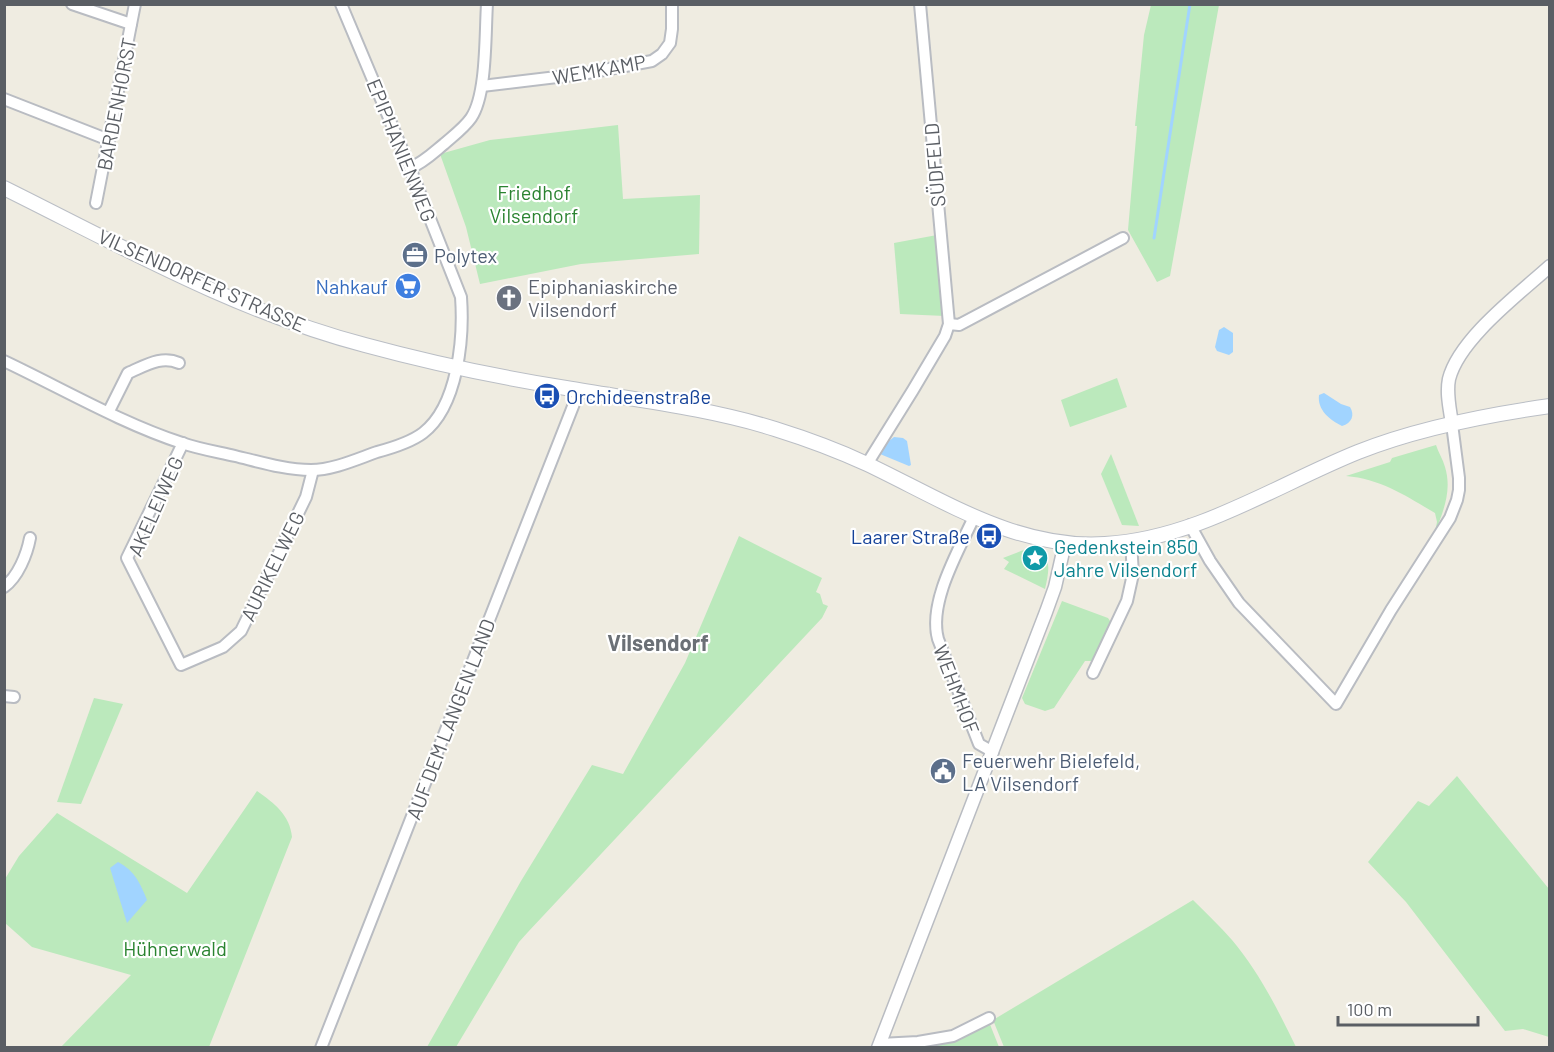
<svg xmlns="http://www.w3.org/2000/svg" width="1554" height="1052" viewBox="0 0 1554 1052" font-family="Barlow,sans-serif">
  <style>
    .green { fill: #bbe9bc }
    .water { fill: #a1d4ff }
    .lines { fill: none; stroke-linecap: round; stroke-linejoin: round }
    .stream { stroke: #a1d4ff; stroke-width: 3 }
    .minor-casing { stroke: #b9bcc2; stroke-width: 14 }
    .tertiary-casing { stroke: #b9bcc2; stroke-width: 15 }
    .secondary-casing { stroke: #babec5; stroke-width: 16 }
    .minor { stroke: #fff; stroke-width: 10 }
    .tertiary { stroke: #fff; stroke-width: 12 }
    .secondary { stroke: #fff; stroke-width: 14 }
    .labels { text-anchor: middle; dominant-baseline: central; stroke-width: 4.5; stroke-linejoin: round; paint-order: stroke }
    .street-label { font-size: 20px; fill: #5a5e64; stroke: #fff }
    .park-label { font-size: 20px; fill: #2a8330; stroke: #fff }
    .service-label { font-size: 20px; fill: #4e5e75; stroke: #fff; text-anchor: start }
    .shop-label { font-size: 20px; fill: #366cbe; stroke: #fff; text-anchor: end }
    .worship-label { font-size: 20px; fill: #5b616d; stroke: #fff; text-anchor: start }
    .transit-label { font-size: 20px; fill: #164399; stroke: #fff; text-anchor: start }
    .culture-label { font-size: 20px; fill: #0d838f; stroke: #fff; text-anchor: start }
    .quarter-label { font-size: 22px; font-weight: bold; fill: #6b7076; stroke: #fff }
  </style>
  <rect width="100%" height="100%" fill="#efece1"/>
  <g class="green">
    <path d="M1151,5h68l-49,271 -13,6 -29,-52 9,-104h-2l9,-91z"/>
    <path d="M618,125l5,74 77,-4 -1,59 -118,10 -101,20 -14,-57 -26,-73 50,-14z"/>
    <path d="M937,235l8,81 -45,-2 -6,-71z"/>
    <path d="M1117,378l10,29 -57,20 -9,-27z"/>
    <path d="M1436,445c2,7 7,14 9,22 7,23 -1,43 -10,65l2,-10 -2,-9c-29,-17 -54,-34 -89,-37l44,-14 2,-4z"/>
    <path d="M1111,454l28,72 -17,-1 -21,-51z"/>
    <path d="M739,536l83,42 -6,14 4,2 3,10 5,2 -6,12 -294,314 -9,10 -63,105h-29l94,-166 71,-116 31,9 62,-111z"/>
    <path d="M1026,549c27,0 24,19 19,40l-41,-20 5,-7 -6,-4z"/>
    <path d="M1062,601l46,17 4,6 -16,37h-11l-31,47 -9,3 -20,-7 -3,-6z"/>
    <path d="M94,698l29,6 -42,100 -24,-2z"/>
    <path d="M1457,776l92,113v148l-26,-8 -18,2 -99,-129 -38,-40 50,-61 11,5z"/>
    <path d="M257,791c17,12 33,24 35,46l-83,210h-148l70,-72 -99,-28 -27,-24v-44l14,-23 38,-43 130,80z"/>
    <path d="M1193,900c13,13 27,26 39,40 27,32 46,70 64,107h-292l-11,-27z"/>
    <path d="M989,1022l10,25 -95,1z"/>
  </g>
  <g class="water">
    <path d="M1224,327l9,6v19l-4,3 -12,-4 -2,-4 4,-17z"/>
    <path d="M1324,393l17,11 9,3c5,8 2,16 -8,19 -12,-6 -25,-16 -23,-31z"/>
    <path d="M894,437l9,1 4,3 4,24 -2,1 -29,-12 4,-9z"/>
    <path d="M118,862c17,9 22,21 29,38l-20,23 -17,-55z"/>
  </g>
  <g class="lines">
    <path class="stream" d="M1154,238l36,-234"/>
    <defs>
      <g id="minor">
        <path d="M72,4l59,20"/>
        <path d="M482,86l100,-12 70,-13 10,-7 8,-11 2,-14v-25"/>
        <path d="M4,99l105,41"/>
        <path d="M410,168c13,-5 23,-15 34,-24 9,-8 20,-16 27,-26 16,-23 14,-84 16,-114"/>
        <path d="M96,203l39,-199"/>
        <path d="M949,324l10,1 164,-87"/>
        <path d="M4,361c59,28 117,62 178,82 17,6 36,9 53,13 25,6 51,14 76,14 22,0 46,-11 66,-18 15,-4 34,-10 46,-19 35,-27 41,-95 38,-136l-51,-129 -69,-164"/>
        <path d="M109,411l19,-38c17,-7 33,-18 51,-10"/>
        <path d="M183,443l-56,115 54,107 42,-18 18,-16 65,-134 7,-27"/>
        <path d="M867,464l46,-74 32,-54 4,-12 -29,-320"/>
        <path d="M974,517c-15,33 -46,85 -36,122l41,105 14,8"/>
        <path d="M1190,525l20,36 29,42 97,101 55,-94 59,-92 7,-18 2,-10v-12l-7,-54"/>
        <path d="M4,587c14,-10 23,-33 26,-49"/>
        <path d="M1093,673l34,-72 6,-27 -2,-32"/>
        <path d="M4,696l10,1"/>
        <path d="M880,1044l38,-2 35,-6 36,-18"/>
        <path d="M321,1048l258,-657"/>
      </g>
      <g id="tertiary">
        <path d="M1452,424c-2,-15 -6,-30 -3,-45 10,-40 70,-85 101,-113"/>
        <path d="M878,1048l168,-436 9,-25 10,-44"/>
      </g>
      <path id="secondary" d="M4,188c117,58 234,124 361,157 66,18 133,32 201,43 70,12 142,20 209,41 32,10 62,21 92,35 76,36 151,86 238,80 91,-5 171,-59 253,-92 60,-24 128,-37 192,-46"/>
    </defs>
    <use href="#minor" class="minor-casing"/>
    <use href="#tertiary" class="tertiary-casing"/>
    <use href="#secondary" class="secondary-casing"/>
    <use href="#minor" class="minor"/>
    <use href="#tertiary" class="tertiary"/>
    <use href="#secondary" class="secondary"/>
  </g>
  <defs>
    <symbol id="office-disc" viewBox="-11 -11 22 22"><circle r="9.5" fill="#5c6f8a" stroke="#fff"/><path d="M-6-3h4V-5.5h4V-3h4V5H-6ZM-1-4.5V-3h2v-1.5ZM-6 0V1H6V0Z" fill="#fff"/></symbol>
    <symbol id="supermarket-disc" viewBox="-11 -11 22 22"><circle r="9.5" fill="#3f7fe0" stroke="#fff"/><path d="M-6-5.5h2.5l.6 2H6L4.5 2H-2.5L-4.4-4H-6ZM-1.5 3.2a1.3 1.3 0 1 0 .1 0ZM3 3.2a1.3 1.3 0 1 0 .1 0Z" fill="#fff"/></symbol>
    <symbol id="church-disc" viewBox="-11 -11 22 22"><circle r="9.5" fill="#6b7280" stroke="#fff"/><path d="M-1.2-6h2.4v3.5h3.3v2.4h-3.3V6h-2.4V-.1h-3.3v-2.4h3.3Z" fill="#fff"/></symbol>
    <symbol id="bus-disc" viewBox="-11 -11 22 22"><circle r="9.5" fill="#1a4fb4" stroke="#fff"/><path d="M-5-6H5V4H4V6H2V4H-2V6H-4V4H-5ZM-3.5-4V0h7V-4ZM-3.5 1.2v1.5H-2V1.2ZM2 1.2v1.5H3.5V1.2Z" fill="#fff"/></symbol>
    <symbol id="sight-disc" viewBox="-11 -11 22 22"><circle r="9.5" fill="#0f9aa8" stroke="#fff"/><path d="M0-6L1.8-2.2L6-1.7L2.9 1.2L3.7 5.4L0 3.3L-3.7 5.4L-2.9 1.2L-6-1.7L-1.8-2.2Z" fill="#fff"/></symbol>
    <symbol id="civic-disc" viewBox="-11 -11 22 22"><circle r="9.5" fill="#5c6f8a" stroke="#fff"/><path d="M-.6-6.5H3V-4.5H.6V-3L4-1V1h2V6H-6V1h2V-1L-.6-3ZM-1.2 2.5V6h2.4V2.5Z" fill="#fff"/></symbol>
  </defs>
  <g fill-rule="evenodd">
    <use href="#office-disc" x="400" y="240" width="30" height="30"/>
    <use href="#supermarket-disc" x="393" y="271" width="30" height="30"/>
    <use href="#church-disc" x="494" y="283" width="30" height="30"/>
    <use href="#bus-disc" x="532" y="381" width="30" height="30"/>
    <use href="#bus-disc" x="974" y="521" width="30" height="30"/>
    <use href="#sight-disc" x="1020" y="543" width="30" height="30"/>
    <use href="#civic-disc" x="928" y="756" width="30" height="30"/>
  </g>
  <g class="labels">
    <g class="street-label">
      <text transform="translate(599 69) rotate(-10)">WEMKAMP</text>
      <text transform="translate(116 104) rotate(-79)">BARDENHORST</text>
      <text transform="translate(402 150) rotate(68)">EPIPHANIENWEG</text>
      <text transform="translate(934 165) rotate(-95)">SÜDFELD</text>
      <text transform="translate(202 280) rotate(24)">VILSENDORFER STRASSE</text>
      <text transform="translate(155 506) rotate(-66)">AKELEIWEG</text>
      <text transform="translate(272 566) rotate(-64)">AURIKELWEG</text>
      <text transform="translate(957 689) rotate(69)">WEHMHOF</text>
      <text transform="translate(450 719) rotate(-69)">AUF DEM LANGEN LAND</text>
    </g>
    <g class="park-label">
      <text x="534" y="192">Friedhof<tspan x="534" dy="23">Vilsendorf</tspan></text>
      <text x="175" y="948">Hühnerwald</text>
    </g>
    <g class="service-label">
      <text x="434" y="255">Polytex</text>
      <text x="962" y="760">Feuerwehr Bielefeld,<tspan x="962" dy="23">LA Vilsendorf</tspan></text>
    </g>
    <g class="shop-label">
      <text x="388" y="286">Nahkauf</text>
    </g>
    <g class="worship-label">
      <text x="528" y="286">Epiphaniaskirche<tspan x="528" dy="23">Vilsendorf</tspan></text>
    </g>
    <g class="transit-label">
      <text x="566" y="396">Orchideenstraße</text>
      <text x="970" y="536" text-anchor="end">Laarer Straße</text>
    </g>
    <g class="culture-label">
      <text x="1054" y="546">Gedenkstein 850<tspan x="1054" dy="23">Jahre Vilsendorf</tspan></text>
    </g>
    <g class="quarter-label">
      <text x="658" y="642">Vilsendorf</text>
    </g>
  </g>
  <rect width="1554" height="1052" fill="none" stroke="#5a5e64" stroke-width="12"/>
  <path d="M1338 1016v9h140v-9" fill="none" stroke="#5a5e64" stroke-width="3"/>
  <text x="1347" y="1016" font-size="18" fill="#5a5e64" stroke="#ffffff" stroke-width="4.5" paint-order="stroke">100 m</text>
</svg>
